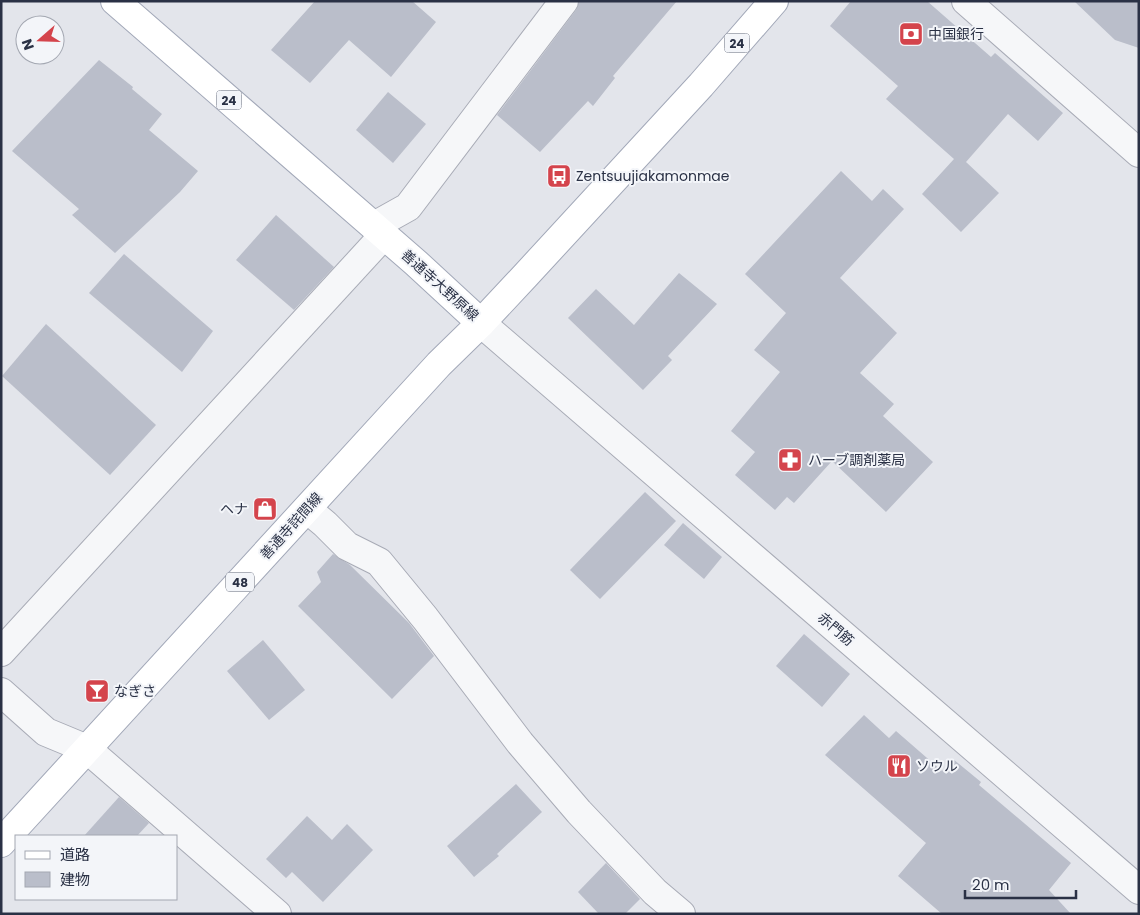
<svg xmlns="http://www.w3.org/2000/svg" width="1140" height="915" viewBox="0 0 1140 915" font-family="Poppins,'Noto Sans JP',sans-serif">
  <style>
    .building { fill: #babeca }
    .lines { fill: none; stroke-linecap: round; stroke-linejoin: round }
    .minor-casing { stroke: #a8abb6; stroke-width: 30 }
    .major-casing { stroke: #a2a8b8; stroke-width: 30 }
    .minor { stroke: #f6f7f9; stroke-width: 28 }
    .major { stroke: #fff; stroke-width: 28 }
    .labels { text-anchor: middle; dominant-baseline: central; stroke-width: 4; stroke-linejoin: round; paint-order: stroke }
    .shield { fill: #f3f5f9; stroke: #666c7b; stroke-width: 1 }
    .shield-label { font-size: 12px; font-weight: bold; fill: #2a3145 }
    .poi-label { font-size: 14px; fill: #2a3145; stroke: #f3f5f9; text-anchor: start }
    .street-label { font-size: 14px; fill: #2a3145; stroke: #f3f5f9 }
  </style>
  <rect width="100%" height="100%" fill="#e3e5eb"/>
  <g class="building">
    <path d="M315,1h97l24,21 -45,55 -42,-37 -39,43 -39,-33z"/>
    <path d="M579,1h98l-64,75 2,2 -22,28 -5,-5 -48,51 -43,-37 79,-105z"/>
    <path d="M851,1h76l64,56 4,-4 68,60 -25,28 -30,-27 -42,48 33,31 -38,39 -39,-38 32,-35 -68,-60 12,-13 -68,-60z"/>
    <path d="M1074,1h65v47l-24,-8z"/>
    <path d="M99,60l34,27 -1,2 30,25 -13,16 49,41 -18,21 -65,61 -43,-38 7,-6 -67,-58z"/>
    <path d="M388,92l38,32 -33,39 -37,-33z"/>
    <path d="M841,171l31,30 11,-12 21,20 -64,69 57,55 -37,40 34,31 -11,12 50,46 -47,50 -54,-51 -38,42 -7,-6 -12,13 -40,-35 20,-23 -24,-21 49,-59 -26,-22 32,-37 -41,-39z"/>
    <path d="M276,215l58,52 -40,43 -58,-50z"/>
    <path d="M124,254l89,77 -31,41 -93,-79z"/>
    <path d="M679,273l38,31 -49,52 4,4 -29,30 -75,-72 28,-29 38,36z"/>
    <path d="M46,324l110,101 -46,50 -108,-99z"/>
    <path d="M645,492l31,29 -76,78 -30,-29z"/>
    <path d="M683,523l39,34 -18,22 -40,-34z"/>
    <path d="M333,554l17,11 59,58 25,33 -42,43 -94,-93 23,-24 -4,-10z"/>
    <path d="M804,634l46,40 -28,33 -46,-41z"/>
    <path d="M263,640l42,50 -36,30 -42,-49z"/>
    <path d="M864,715l25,23 7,-7 46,40 11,-12 28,23 -2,3 92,78 -22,27 22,24h-129l-44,-38 28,-33 -101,-88z"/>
    <path d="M516,784l26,28 -45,42 2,2 -25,21 -27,-31z"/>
    <path d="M119,797l30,26 -12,13h-53z"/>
    <path d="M307,816l25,24 15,-16 26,26 -50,52 -31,-30 -6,6 -20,-19z"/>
    <path d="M606,863l34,36 -15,15h-26l-21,-22z"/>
  </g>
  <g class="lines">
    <defs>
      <g id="minor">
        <path d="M966,1l173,152"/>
        <path d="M374,226l34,-19 156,-206"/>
        <path d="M481,323l658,567"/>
        <path d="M307,509l18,15 22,22 32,16 46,56 95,125 59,69 76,80 26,22"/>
        <path d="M1,652l383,-417"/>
        <path d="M1,692l45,40 41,17 190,165"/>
      </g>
      <g id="major">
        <path d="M115,1l301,262 65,60"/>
        <path d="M1,843l438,-479 42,-41 44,-47 176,-191 73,-84"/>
      </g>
    </defs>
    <use href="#minor" class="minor-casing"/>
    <use href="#major" class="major-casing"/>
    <use href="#minor" class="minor"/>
    <use href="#major" class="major"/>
  </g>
  <defs>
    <symbol id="bank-square" viewBox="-11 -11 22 22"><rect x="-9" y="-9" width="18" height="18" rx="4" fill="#d4444c" stroke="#f3f5f9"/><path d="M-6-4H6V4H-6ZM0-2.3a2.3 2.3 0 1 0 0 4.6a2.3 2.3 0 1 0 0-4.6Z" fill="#fff"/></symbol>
    <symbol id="bus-square" viewBox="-11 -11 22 22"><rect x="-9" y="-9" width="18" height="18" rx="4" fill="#d4444c" stroke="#f3f5f9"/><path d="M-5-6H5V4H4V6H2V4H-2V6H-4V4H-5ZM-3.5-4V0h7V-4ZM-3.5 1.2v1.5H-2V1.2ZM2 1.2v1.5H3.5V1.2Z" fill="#fff"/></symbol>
    <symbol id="pharmacy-square" viewBox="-11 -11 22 22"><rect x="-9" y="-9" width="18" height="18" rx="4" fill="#d4444c" stroke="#f3f5f9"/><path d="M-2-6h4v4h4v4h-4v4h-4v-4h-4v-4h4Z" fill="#fff"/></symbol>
    <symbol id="shop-square" viewBox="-11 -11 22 22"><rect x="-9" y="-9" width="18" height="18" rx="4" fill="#d4444c" stroke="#f3f5f9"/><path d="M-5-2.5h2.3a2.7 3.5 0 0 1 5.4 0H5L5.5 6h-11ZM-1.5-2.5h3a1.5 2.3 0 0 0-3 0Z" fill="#fff"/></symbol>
    <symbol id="bar-square" viewBox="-11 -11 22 22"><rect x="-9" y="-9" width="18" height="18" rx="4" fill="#d4444c" stroke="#f3f5f9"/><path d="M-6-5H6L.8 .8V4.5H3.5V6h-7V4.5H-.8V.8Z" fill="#fff"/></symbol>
    <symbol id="restaurant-square" viewBox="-11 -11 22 22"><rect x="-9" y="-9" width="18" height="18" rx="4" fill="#d4444c" stroke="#f3f5f9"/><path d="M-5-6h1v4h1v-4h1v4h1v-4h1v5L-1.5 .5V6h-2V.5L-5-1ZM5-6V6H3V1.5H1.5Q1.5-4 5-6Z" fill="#fff"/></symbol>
  </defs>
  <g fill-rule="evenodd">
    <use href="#bank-square" x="897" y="20" width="28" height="28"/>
    <use href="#bus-square" x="545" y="162" width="28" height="28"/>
    <use href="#pharmacy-square" x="776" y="446" width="28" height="28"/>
    <use href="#shop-square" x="251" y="495" width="28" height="28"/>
    <use href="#bar-square" x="83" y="677" width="28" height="28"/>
    <use href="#restaurant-square" x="885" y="752" width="28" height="28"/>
  </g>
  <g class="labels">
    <g class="shield">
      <rect x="724.5" y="33.5" width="25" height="19" rx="4"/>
      <rect x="216.5" y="90.5" width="25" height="19" rx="4"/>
      <rect x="226" y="572.5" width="28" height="19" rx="4"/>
    </g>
    <g class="shield-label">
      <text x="737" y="43">24</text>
      <text x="229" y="100">24</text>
      <text x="240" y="582">48</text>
    </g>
    <g class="poi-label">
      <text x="928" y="34">中国銀行</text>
      <text x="576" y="176">Zentsuujiakamonmae</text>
      <text x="808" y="460">ハーブ調剤薬局</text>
      <text x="248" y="509" text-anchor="end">ヘナ</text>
      <text x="114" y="691">なぎさ</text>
      <text x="916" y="766">ソウル</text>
    </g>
    <g class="street-label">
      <text transform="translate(440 285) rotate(42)">善通寺大野原線</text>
      <text transform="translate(291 526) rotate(-48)">善通寺詫間線</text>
      <text transform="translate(836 629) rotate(41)">赤門筋</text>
    </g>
  </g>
  <rect width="1140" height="915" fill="none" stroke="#2a3145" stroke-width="5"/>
  <rect x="15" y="835" width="162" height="65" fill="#f3f5f9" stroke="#a3a7b1"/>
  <rect x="25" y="851" width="25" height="8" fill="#ffffff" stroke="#a3a7b1"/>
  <text x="60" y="860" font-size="15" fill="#2a3145">道路</text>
  <rect x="25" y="872" width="25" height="15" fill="#babeca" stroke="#a3a7b1"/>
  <text x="60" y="885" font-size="15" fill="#2a3145">建物</text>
  <g transform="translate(40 40) rotate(250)"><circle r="24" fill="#f3f5f9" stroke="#a3a7b1"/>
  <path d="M0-4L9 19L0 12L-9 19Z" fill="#d4444c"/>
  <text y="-8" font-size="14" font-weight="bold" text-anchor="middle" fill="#2a3145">N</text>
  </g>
  <path d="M965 890v8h111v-8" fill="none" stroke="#2a3145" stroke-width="2.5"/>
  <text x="972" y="890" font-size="15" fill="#2a3145" stroke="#f3f5f9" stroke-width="4" paint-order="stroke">20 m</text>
</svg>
